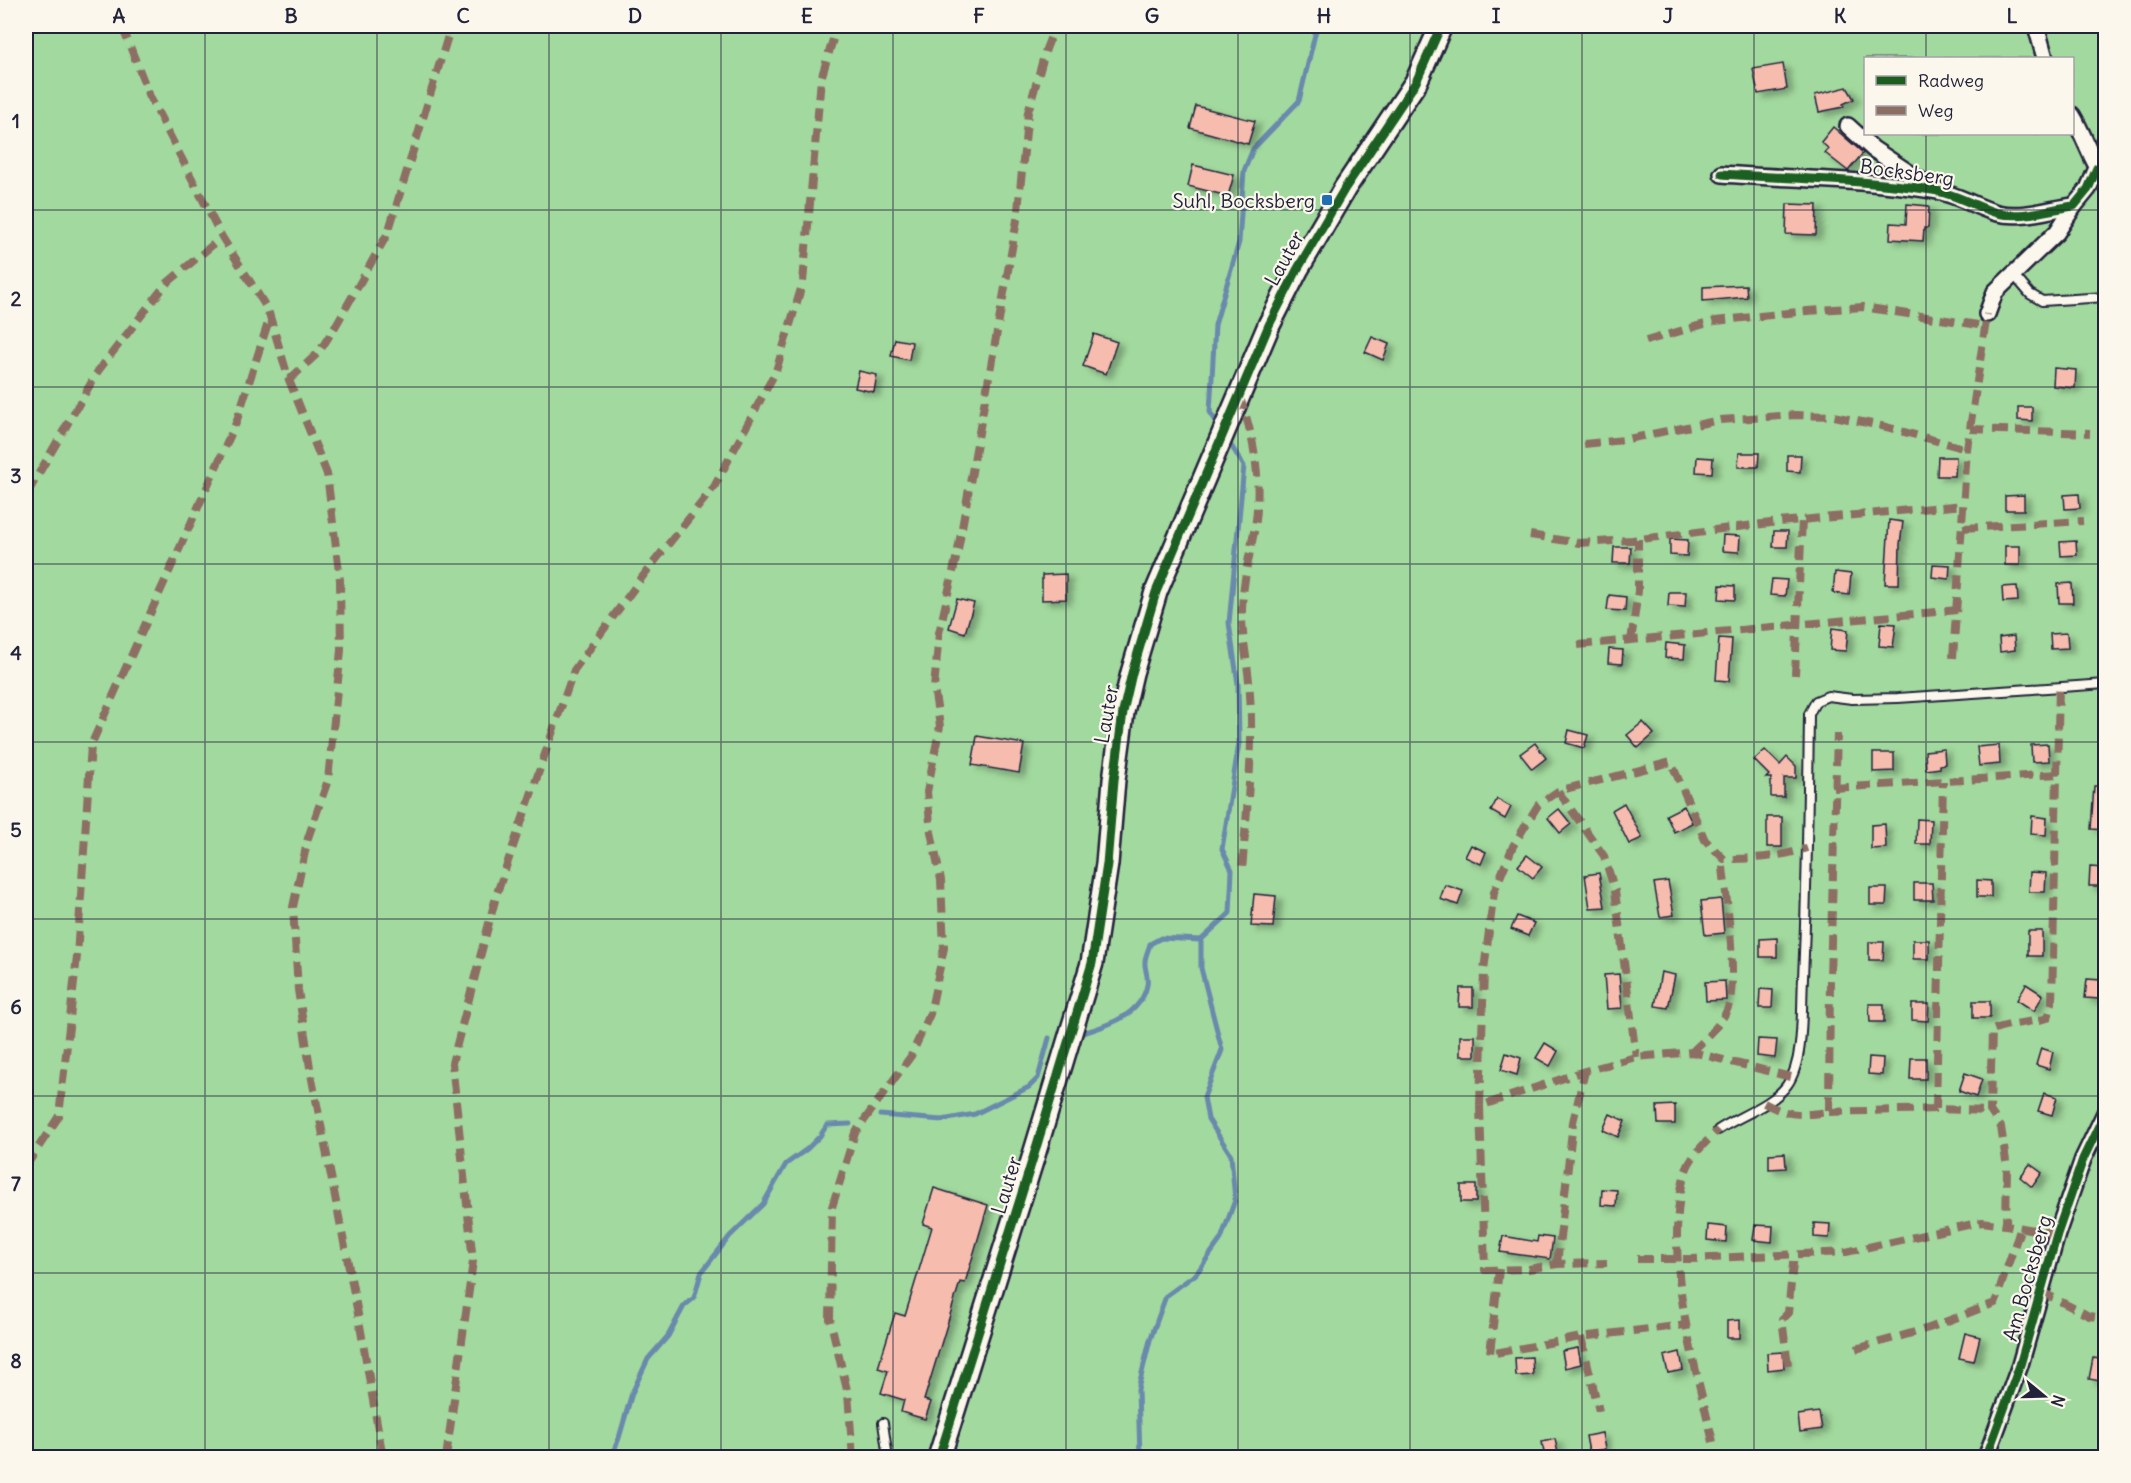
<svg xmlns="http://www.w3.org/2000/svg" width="2131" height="1483" viewBox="0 0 2131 1483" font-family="Delius,sans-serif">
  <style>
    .green { fill: #a2d99e; stroke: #627e6c; stroke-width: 1.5; fill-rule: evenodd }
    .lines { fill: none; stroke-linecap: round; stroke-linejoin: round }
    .stream { stroke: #698aac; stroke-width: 5 }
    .building { fill: #f6bcae; stroke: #22223b; stroke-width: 1.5; filter: url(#shadow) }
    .lane-casing { stroke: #22223b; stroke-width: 12 }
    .street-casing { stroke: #22223b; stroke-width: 20 }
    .secondary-casing { stroke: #22223b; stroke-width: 26 }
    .lane { stroke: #fbf7ec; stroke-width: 8 }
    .street { stroke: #fbf7ec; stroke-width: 15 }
    .secondary { stroke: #fbf7ec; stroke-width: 21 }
    .quiet { stroke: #8d6e63; stroke-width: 8; stroke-dasharray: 15 8; stroke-linecap: butt }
    .cycleway-casing { stroke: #fbf7ec; stroke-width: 13 }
    .cycleway { stroke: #1b5e20; stroke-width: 9 }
    .grid { fill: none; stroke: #22223b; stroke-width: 1.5; stroke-opacity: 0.55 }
    .poi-dot { fill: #1f6fb2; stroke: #fbf7ec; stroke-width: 2 }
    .labels { text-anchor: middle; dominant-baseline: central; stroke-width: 4.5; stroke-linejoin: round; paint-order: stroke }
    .street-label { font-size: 20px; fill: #22223b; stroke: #fbf7ec }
    .poi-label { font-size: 20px; fill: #22223b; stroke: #fbf7ec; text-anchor: end }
    .neatline { fill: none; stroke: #22223b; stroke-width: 2 }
    .grid-label { font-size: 20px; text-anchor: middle; font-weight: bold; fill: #22223b }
  </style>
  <defs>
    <filter id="shadow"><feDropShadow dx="6" dy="4" stdDeviation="3" flood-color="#0004"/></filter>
  </defs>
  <rect width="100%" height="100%" fill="#fbf7ec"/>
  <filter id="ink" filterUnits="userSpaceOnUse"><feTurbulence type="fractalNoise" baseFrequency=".0167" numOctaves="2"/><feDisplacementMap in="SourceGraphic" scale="12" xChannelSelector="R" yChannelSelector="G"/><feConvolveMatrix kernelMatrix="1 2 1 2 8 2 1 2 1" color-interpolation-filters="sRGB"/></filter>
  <g filter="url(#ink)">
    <path class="green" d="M26,26h2079v1431h-2079zM1866,58h206v76h-206z"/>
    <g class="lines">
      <g class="stream">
        <path d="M1219,426l-9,-14 5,-87 24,-83 5,-71 9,-22 46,-48 18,-75"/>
        <path d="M1083,1033c26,-8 58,-18 64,-48 2,-9 -3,-16 -2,-23 0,-6 4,-13 5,-18l11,-6 40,2"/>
        <path d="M880,1115l62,5 33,-6 54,-27 9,-9 11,-40"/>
        <path d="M611,1458l8,-20 13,-45 16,-34 20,-23 16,-30 10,-8 7,-25 29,-37 33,-32 23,-40 21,-15 13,-13 7,-11 23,-1"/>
        <path d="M1140,1458l-2,-69 12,-49 16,-44 30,-22 25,-35 14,-39 -4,-45 -23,-36 -4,-22 18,-47 -21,-82v-28l29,-27 2,-43 -10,-21 17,-106 -1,-59 -9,-61 15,-157 -17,-27"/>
      </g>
    </g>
    <g class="building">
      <path d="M1783,64l4,25 -29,5 -5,-25z"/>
      <path d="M1847,87l7,12 -11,5 1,3 -25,5 -4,-17z"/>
      <path d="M1196,106l59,15 -7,23 -58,-16z"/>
      <path d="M1833,127l30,26 -15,18 -23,-18 4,-4 -8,-7z"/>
      <path d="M1193,165l41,10 -6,21 -40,-10z"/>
      <path d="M1787,204l30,1 -1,30 -30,-1z"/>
      <path d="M1907,204l22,2 -1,22h-4l-1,13 -33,-2 1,-16 15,1z"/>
      <path d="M1746,285l1,12 -44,4v-14z"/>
      <path d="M1094,334l23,8 -11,32 -23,-8z"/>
      <path d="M1372,337l17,7 -6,16 -18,-8z"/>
      <path d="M895,339l17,3 -3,18 -18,-4z"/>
      <path d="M2054,368l22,2 -1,18 -22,-2z"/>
      <path d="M859,371l18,4 -3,17 -19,-4z"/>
      <path d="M2018,407h14v14l-14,-1z"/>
      <path d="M1739,453h20l-1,14h-20z"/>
      <path d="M1787,455h14l-1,17 -13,-1z"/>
      <path d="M1697,457l16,1 -1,15 -16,-1z"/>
      <path d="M1938,457h18l-1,19h-18z"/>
      <path d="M2079,494l1,14 -15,1 -1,-14z"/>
      <path d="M2024,495v15h-19v-14z"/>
      <path d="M1889,520l14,2 -3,22 -1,40h-14z"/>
      <path d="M1774,531h14l-1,16h-14z"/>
      <path d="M1723,535l17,1 -1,16 -17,-1z"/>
      <path d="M1670,539l18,1 -1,16 -17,-1z"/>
      <path d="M2076,541l1,14 -16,1 -1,-14z"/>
      <rect x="2005" y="546" width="15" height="19"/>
      <path d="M1614,547h17l-1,16h-17z"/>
      <path d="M1933,564l17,1 -1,14 -17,-2z"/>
      <path d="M1835,572l16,2 -2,21 -16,-2z"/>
      <path d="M1066,574v25l-24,1v-25z"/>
      <path d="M1772,579l15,1 -2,16 -15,-1z"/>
      <path d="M2072,583l1,20h-14l-1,-19z"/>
      <path d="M1720,585l15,1v14l-16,-1z"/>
      <path d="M2017,586l1,15 -15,1 -1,-15z"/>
      <path d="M1669,592h17l-1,15 -17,-1z"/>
      <path d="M1609,595l17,2 -1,14 -18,-1z"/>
      <path d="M957,599l17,4 -9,30 -16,-5z"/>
      <path d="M1881,623l15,1 -3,23 -14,-1z"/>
      <path d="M1832,628l16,2 -2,21 -16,-1z"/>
      <path d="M2067,633l1,15 -17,1 -1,-15z"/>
      <path d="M2014,636l1,14 -15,2 -1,-14z"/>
      <path d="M1719,638l13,1 -3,42 -13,-1z"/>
      <path d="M1666,643l19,2 -1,14 -19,-1z"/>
      <path d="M1609,649l14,1 -1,14 -14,-1z"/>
      <path d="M1643,722l11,12 -16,14 -11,-13z"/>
      <path d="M1569,730l19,5 -4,13 -18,-5z"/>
      <path d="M977,736l47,8 -5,29 -47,-8z"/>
      <path d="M1535,743l11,15 -14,11 -12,-15z"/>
      <path d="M2048,744l1,17 -17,1 -1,-17z"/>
      <path d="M1999,745l1,19 -21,2 -2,-19z"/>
      <path d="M1944,749l1,15 -5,1v3l-14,2 -1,-19z"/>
      <path d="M1765,750l15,15 7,-8 9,9v12h-12v19h-13v-19h-5l3,-3 -15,-15z"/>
      <path d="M1873,753h21v18l-21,1z"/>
      <path d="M2094,786h12v44l-15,-1z"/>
      <path d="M1497,799l14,8 -6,12 -14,-8z"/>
      <path d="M1624,803l18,35 -13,6 -17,-34z"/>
      <path d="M1684,806l8,17 -18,9 -8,-17z"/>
      <path d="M1559,809l12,15 -11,9 -12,-15z"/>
      <path d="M2032,816l15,2 -1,17 -15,-1z"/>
      <rect x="1767" y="817" width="15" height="30"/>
      <path d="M1917,819l14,1 -1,24h-14z"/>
      <path d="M1885,824l1,24 -15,1v-24z"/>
      <path d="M1471,845l15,7 -5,12 -16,-7z"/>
      <path d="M1527,855l15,12 -9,11 -15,-12z"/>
      <path d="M2090,867l15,1 -1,18h-15z"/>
      <path d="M2030,872l16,1 -1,19h-16z"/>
      <path d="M1599,873l6,34 -15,1 -5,-33z"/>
      <path d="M1977,880l14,1v16h-14z"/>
      <path d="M1668,881l6,34 -14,2 -6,-34z"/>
      <path d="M1914,883h18l1,17h-19z"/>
      <path d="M1445,885l18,6 -5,14 -18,-6z"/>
      <path d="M1870,888h17l-1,17h-16z"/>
      <path d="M1254,894l22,2 -3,31 -22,-1z"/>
      <path d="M1721,899l3,34 -19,2 -4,-34z"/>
      <path d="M1517,916l17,7 -6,13 -17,-7z"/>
      <rect x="2028" y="931" width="14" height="25"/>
      <path d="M1777,938v19h-17v-18z"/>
      <rect x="1913" y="940" width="16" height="19"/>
      <path d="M1869,942h15l-1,18h-14z"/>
      <path d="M1661,972l14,3 -7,33 -13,-2z"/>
      <path d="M1619,974l3,34 -15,1 -3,-34z"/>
      <path d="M2087,979l14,1 -1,19 -15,-1z"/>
      <path d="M1725,981l1,19 -20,1 -1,-19z"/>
      <path d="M2026,984l17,11 -9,16 -17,-11z"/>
      <path d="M1460,988h13v19h-14z"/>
      <path d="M1760,989l13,1 -1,18h-13z"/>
      <rect x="1973" y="1001" width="17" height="17"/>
      <path d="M1869,1004h15v18h-14z"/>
      <path d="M1912,1004h17l-1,17 -16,-1z"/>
      <rect x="1460" y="1036" width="15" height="20"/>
      <path d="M1758,1039l19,1 -2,18 -18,-2z"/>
      <path d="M1545,1043l13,8 -8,15 -14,-8z"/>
      <path d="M2041,1048l12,4 -4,17 -13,-4z"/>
      <path d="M1506,1053l15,5 -4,17 -16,-5z"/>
      <path d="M1869,1057l14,1 -1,17 -14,-1z"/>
      <path d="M1911,1058h15v21h-16z"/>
      <path d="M1965,1073l17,6 -6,18 -17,-6z"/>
      <path d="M2044,1093l13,4 -5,18 -14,-4z"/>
      <path d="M1675,1105v19h-17l-1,-18z"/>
      <path d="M1610,1114l15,7 -7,16 -15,-7z"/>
      <path d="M1785,1153l1,15 -17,1v-15z"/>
      <path d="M2030,1164l12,9 -10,14 -12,-10z"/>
      <rect x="1461" y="1185" width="15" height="17"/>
      <path d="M934,1188l54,17 -23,78 -5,-1 -36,118 7,2 -6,17 -24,-7 3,-12 -23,-7 7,-22 -10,-3 17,-55 10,3 27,-89 -9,-3z"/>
      <path d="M1602,1189l15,1 -1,16 -15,-1z"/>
      <path d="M1814,1223l16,1 -1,14 -15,-1z"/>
      <path d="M1708,1225l19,2 -1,15 -19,-2z"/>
      <path d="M1755,1225l18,1 -1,16 -19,-2z"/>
      <path d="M1503,1236l34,6 1,-6 15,2 -3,21 -50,-7z"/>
      <path d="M1740,1320v18h-13v-17z"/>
      <path d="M1965,1333l15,4 -6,24 -15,-3z"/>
      <path d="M1578,1348l3,16 -16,4 -3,-17z"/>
      <path d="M1680,1352l3,18 -15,3 -4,-17z"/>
      <path d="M1783,1352l1,16 -16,2 -1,-17z"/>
      <path d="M1532,1357l1,18 -17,1 -1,-18z"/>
      <path d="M2093,1358l13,2v22l-17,-3z"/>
      <path d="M1819,1412l3,17 -22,3 -2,-17z"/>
      <path d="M1602,1433l3,16 -16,3 -3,-16z"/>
      <path d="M1555,1439l4,19h-14l-3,-16z"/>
    </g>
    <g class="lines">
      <defs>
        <g id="lane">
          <path d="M2013,274l17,20 12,7 64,-4"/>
          <path d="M1718,1130c21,-14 55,-25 69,-45 18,-25 14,-76 16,-107 4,-88 5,-176 6,-264l7,-13 12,-5 24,3 46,-1 208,-14"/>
          <path d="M883,1423l5,35"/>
        </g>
        <g id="street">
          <path d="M2036,26l9,32"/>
          <path d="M2072,115c13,21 19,46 34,66"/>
          <path d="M1848,126l25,23 59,39"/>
          <path d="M1722,174c70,5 141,5 210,16 23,3 43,17 65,23 25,6 52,-4 77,-7l14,-17 9,-21"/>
          <path d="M1987,314l8,-22 62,-60 17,-26"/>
          <path d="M1986,1458l34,-93 37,-131 26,-75 23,-48"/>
        </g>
        <path id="secondary" d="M939,1458l94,-300 59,-195 15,-99 7,-84 9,-68 9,-39 24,-81 113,-267 28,-55 48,-82 71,-106 25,-56"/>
      </defs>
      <use href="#lane" class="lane-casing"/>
      <use href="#street" class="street-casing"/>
      <use href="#secondary" class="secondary-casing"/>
      <use href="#lane" class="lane"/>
      <use href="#street" class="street"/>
      <use href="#secondary" class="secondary"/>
      <g class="quiet">
        <path d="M122,26l28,71 72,140 46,73 21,70 38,94 13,106 1,70 -13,130 -20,58 -15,69 5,83 13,84 47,240 25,144"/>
        <path d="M1646,341l69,-20 92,-10 56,-4 122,19"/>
        <path d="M289,380l30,-28 16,-25 53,-94 63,-207"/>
        <path d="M1239,395c15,42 22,80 17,125 -5,32 -15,65 -14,99 1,25 7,51 8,76 4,59 -4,119 -8,177"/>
        <path d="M1970,429l120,4"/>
        <path d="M1584,444l39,-4 97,-20 75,-5 39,1 52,11 81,22"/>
        <path d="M26,493l5,-6 67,-116 68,-87 56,-47"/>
        <path d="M1963,528l120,-7"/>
        <path d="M1530,535l49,8 53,-3 147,-18 185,-17"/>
        <path d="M1631,641l7,-50v-52"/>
        <path d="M1578,645l379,-35"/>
        <path d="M1953,658l14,-209 20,-135"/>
        <path d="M1795,675l7,-156"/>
        <path d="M1834,788l224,-14"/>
        <path d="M1558,791l46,65 11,35 21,166"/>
        <path d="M1692,1052c12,-12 28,-26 35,-42 12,-27 -1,-112 -4,-143l1,-8"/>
        <path d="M1791,1077l-99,-25 -56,5 -51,14 -105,35 4,-136 10,-78 19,-46 25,-41 20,-14 113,-29 34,78 19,19c30,0 55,-2 83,-11"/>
        <path d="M1764,1103c26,14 37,12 65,9l1,-135 7,-243"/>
        <path d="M1480,1106l5,164 44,-1 28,-5 50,-1"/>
        <path d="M1936,1109l7,-328"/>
        <path d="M1829,1112l107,-3 54,2"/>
        <path d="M26,1166l33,-50 18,-160 14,-211 145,-322 31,-97 1,-10"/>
        <path d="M2057,1234l-51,-9 1,-57 -6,-41 -11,-16 2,-81c17,-7 37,-7 56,-12l4,-15 7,-318"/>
        <path d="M1637,1259h53l156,-7 136,-30 24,3"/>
        <path d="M1557,1264l16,-142 12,-51"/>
        <path d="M1499,1269l-9,85 91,-17 104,-12"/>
        <path d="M2040,1291l49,25 17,2"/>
        <path d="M1581,1337l18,74"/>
        <path d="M1856,1349l73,-21 66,-25 26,-76"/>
        <path d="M1788,1365l-6,-46 6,-6 6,-59"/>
        <path d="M1713,1442c-19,-81 -51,-187 -28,-269 6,-18 21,-31 33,-43"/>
        <path d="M446,1458l27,-197 -21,-198 45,-170 77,-223 72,-98 68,-85 62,-116 27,-89 18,-203 16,-53"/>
        <path d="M853,1458l-5,-64 -18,-75 2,-112 23,-74 56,-77 19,-42 14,-66 -3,-68 -10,-48 -4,-40 13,-66 -6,-38 5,-55 19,-83 59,-330 11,-108 18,-63 9,-23"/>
      </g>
      <defs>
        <g id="cycleway">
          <path d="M1722,174c70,5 141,5 210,16 23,3 43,17 65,23 25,6 52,-4 77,-7l14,-17 9,-21"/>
          <path d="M939,1458l94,-300 59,-195 15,-99 7,-84 9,-68 9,-39 24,-81 113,-267 28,-55 48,-82 71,-106 25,-56"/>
          <path d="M1986,1458l34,-93 37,-131 26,-75 23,-48"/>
        </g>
      </defs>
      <use href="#cycleway" class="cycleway-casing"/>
      <use href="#cycleway" class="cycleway"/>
    </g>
  </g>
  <path class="grid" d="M205,26v1432M377,26v1432M549,26v1432M721,26v1432M893,26v1432M1066,26v1432M1238,26v1432M1410,26v1432M1582,26v1432M1754,26v1432M1926,26v32M1926,134v1324M26,210h2080M26,387h2080M26,564h2080M26,742h2080M26,919h2080M26,1096h2080M26,1273h2080"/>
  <rect class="poi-dot" x="1321" y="194" width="12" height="12" rx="3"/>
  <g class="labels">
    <g class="street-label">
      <text transform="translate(1907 172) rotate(8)">Bocksberg</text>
      <text transform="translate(1284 258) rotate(-61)">Lauter</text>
      <text transform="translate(1106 714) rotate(-80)">Lauter</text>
      <text transform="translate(1006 1185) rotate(-73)">Lauter</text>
      <text transform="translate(2027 1278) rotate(-74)">Am Bocksberg</text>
    </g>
    <g class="poi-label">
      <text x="1315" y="200">Suhl, Bocksberg</text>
    </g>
  </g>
  <rect width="2131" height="1483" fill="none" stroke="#fbf7ec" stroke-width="66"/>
  <rect x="1864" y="57" width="210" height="78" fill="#fbf7ec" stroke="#a4a2a5" stroke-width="1.5"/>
  <rect x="1876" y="76" width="30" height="9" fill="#1b5e20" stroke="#a4a2a5" stroke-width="1.5"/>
  <text x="1918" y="87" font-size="18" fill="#22223b">Radweg</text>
  <rect x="1876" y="106" width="30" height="9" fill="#8d6e63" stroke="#a4a2a5" stroke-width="1.5"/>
  <text x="1918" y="117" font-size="18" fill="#22223b">Weg</text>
  <g transform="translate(2044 1396) rotate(109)" stroke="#fbf7ec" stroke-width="4.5" paint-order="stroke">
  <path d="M0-4.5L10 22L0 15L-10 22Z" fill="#22223b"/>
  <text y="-9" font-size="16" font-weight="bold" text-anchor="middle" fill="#22223b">N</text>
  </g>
  <rect x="33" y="33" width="2065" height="1417" class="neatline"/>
  <g class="grid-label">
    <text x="119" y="23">A</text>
    <text x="291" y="23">B</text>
    <text x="463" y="23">C</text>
    <text x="635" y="23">D</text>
    <text x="807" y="23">E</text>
    <text x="979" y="23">F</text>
    <text x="1152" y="23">G</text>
    <text x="1324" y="23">H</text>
    <text x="1496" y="23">I</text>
    <text x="1668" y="23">J</text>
    <text x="1840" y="23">K</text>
    <text x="2012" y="23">L</text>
    <text x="16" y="128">1</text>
    <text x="16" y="306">2</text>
    <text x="16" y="483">3</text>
    <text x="16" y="660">4</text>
    <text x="16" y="837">5</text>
    <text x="16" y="1014">6</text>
    <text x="16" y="1191">7</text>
    <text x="16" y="1368">8</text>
  </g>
</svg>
